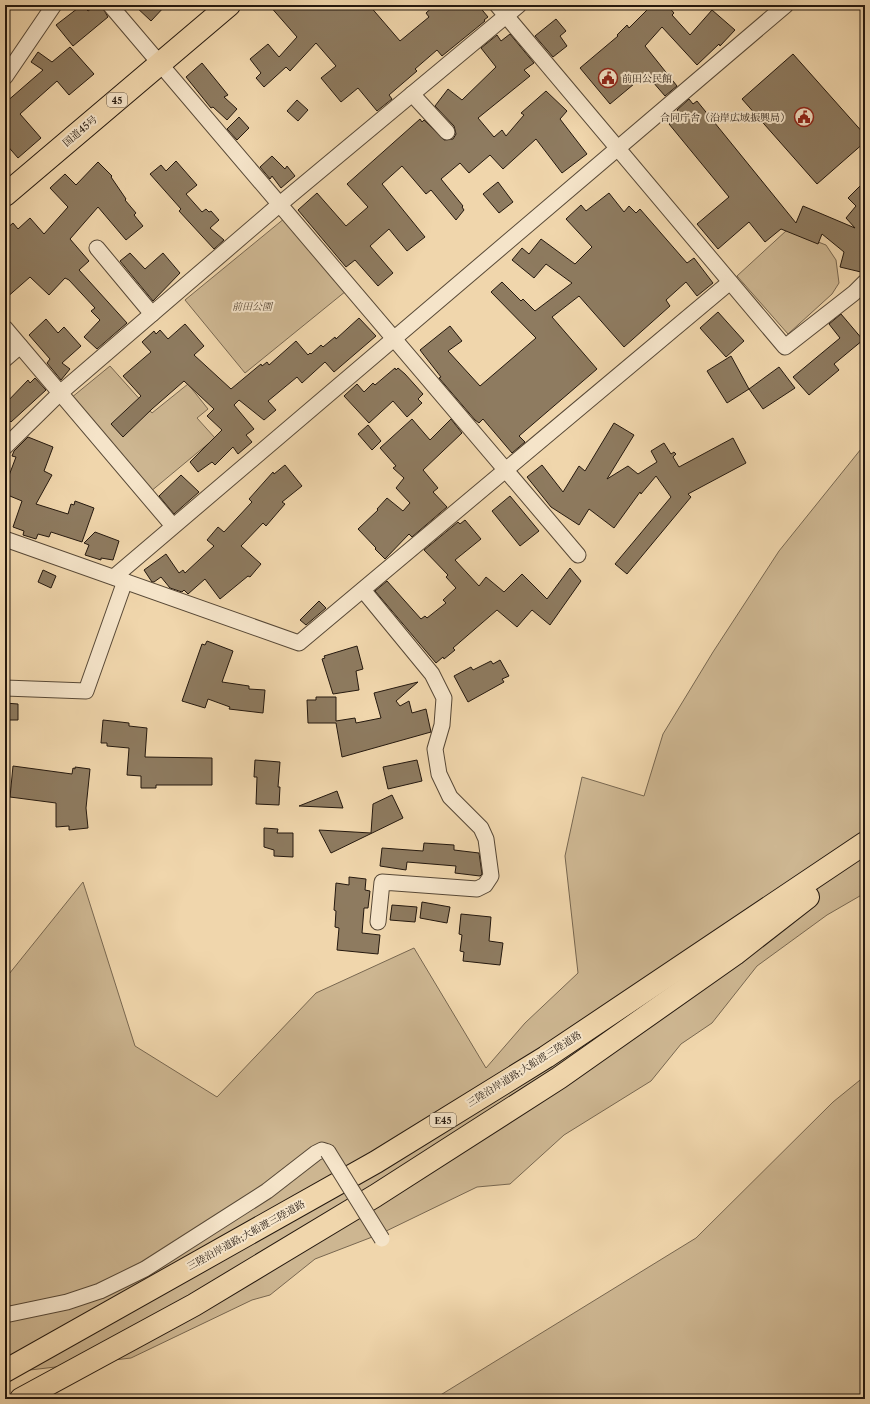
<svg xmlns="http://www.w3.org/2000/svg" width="870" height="1404" viewBox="0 0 870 1404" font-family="'Libre Caslon Text','Noto Serif JP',serif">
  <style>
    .green { fill: #cdb691; stroke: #786750 }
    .building { fill: #8e7b60; stroke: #24180e }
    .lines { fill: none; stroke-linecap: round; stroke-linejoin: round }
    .minor-casing { stroke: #574836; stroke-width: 17 }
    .trunk-casing { stroke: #24180e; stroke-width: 24 }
    .motorway-casing { stroke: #24180e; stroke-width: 24 }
    .minor { stroke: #f5e4c9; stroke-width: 15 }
    .trunk { stroke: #f0d6ac; stroke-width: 22 }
    .motorway { stroke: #f0d6ac; stroke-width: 22 }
    .minor-bridge-casing { stroke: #574836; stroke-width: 17; stroke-linecap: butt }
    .minor-bridge { stroke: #f5e4c9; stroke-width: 15 }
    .labels { text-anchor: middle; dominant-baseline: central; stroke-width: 4; stroke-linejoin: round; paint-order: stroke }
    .shield { fill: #f5e4c9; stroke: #635546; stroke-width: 1 }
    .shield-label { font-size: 9px; font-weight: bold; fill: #24180e }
    .poi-label { font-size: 10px; fill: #24180e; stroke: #f5e4c9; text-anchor: start }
    .street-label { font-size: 10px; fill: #24180e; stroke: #f5e4c9 }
    .park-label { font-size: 10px; font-style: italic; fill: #574735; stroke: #f5e4c9 }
  </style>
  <rect width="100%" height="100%" fill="#f0d6ac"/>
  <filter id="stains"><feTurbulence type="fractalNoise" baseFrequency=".005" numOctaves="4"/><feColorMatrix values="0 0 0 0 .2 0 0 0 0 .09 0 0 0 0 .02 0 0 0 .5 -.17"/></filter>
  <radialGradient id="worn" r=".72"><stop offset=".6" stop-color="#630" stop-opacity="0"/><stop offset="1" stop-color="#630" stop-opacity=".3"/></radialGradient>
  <g class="green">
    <path d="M285,218l61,73 -101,82 -60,-73z"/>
    <path d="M787,230l39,15 10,15 3,23 -7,11 -44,40 -51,-58z"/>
    <path d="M110,366l42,47 36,-29 20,25 -11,9 18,20 -65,54 -79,-94z"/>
    <path d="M865,444v449l-38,22 -70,51 -45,57 -31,21 -30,37 -87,54 -54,49 -33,3 -97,47 -65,25 -45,36 -18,5 -121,58 -101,12 -25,-1v-390l78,-97 52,164 82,51 99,-104 98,-45 72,120 39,-45 53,-50 -13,-117 17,-79 62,19 19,-62 50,-82 66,-101z"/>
    <path d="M865,1076v323h-431l262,-161 137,-136z"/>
  </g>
  <g class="building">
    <path d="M82,5l6,6 8,-6h5l7,12 -35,29 -17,-21z"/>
    <path d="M134,5h32l-15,16z"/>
    <path d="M269,5h100l31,36 29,-24 -3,-4 9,-8h43l10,12 -4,3 1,1 -43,35 -5,-6 -22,19 2,2 -28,24 3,4 -15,12 -19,-23 -17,14 -20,-24 15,-12 -20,-23 -26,28 -4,-4 -22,20 -8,-9 5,-5 -11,-14 18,-15 11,13 18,-20z"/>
    <path d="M652,5h15l7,8 -2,2 18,20 22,-25 23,20 -15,16 -1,-2 -22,21 -35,-38 -17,19 32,40 -12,10 -19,-22 -36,30 -30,-36 38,-32 -1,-1 10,-10 2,3z"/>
    <path d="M556,19l10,12 -6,5 7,10 -14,11 -18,-21z"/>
    <path d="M510,34l24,29 -10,7 6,6 -52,42 16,19 8,-7 4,6 18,-21 -3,-2 25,-22 21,20 -7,8 27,35 -25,19 -26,-34 -33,30 -13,-14 -21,18 -9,-10 -19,16 22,27 -1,1 2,3 -8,10 -25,-30 -5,4 -24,-28 -20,18 43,53 -18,14 -18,-22 -19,17 23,27 -15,13 -23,-26 -9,7 -48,-57 19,-17 29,33 22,-19 -21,-23 73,-65 2,3 2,-2 20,20 9,-1 3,-5 -2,-8 -19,-20 13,-17 14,11 34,-33 -15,-19 16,-13 4,6z"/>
    <path d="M70,47l24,27 -25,21 -12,-14 -37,33 21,24 -23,20 -13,-15v-40l38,-33 -12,-8 7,-10 14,10z"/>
    <path d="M793,54l72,81v7l-48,42 -75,-85z"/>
    <path d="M202,63l26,32 -4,2 13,12 -10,11 -14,-13 -2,1 -25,-31z"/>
    <path d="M689,99l4,5 4,-3 99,122 7,-17 52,22 -9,-10 10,-12 -8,-8 17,-17v92l-25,-6 4,-15 -22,-18 -4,10 -37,-15 -16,13 -16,-20 -31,27 -21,-25 32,-27 -60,-73 11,-10 -3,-4z"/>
    <path d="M297,100l11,10 -10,11 -11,-10z"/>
    <path d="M239,117l10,11 -12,12 -10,-11z"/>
    <path d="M272,156l13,13 2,-3 8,10 -14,12 -9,-12 -2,3 -10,-12z"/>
    <path d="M176,161l21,24 -11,9 16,18 4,-3 3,3 2,-1 8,9 -9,8 14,12 -10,9 -35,-38 2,-2 -31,-35 11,-9 5,6z"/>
    <path d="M98,162l14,14 -1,1 15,22 -1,1 11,13 -2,2 9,11 -17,14 -28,-33 -28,32 19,22 -10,9 48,53 -30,26 -13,-12 16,-17 -9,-9 4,-3 -26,-28 -4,-2 -16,17 -19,-18 -25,22v-69l8,-7 5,6 12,-11 14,16 24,-27 -18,-19 15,-14 11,11z"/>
    <path d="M498,182l15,20 -14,11 -16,-19z"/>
    <path d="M609,193l15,19 5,-6 7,7 4,-4 47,54 7,-5 19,25 -16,13 -11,-14 -20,18 4,6 -46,41 -45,-51 -27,21 45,52 -78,67 6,6 -13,11 -29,-34 -4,4 -4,-3 -36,-42 2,-1 -21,-27 30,-24 12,15 -14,10 32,35 56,-48 -45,-46 11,-10 19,19 2,-2 12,12 37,-28 -26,-19 -12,14 -22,-18 10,-12 7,6 12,-15 34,25 17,-17 -26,-28 15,-14 5,6z"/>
    <path d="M130,253l15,16 18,-16 17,20 -27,28 -33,-40z"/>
    <path d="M718,312l26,29 -18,16 -26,-29z"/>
    <path d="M841,314l22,26 -29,24 5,6 -30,25 -16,-18 47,-39 -11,-14z"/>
    <path d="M359,318l17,18 -42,36 -9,-10 -23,21 -5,-6 -29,24 8,9 -12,10 -25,-20 -5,5 20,24 -8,6 6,7 -14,12 -5,-7 -18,18 -3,-3 -14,10 -8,-10 32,-32 -15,-14 7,-7 -30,-28 -32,28 -29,28 -12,-13 30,-28 -18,-20 28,-24 -9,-10 12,-11 2,3 4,-4 8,9 17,-15 19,22 -10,9 37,34 30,-25 1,2 5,-4 2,3 27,-24 12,14 2,-2 1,1 10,-9 2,2 12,-10 1,2z"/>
    <path d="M46,319l12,14 6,-6 17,19 -19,17 8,6 -9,11 -14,-17 3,-4 -21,-24z"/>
    <path d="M731,356l18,33 30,-22 16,21 -32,21 -14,-20 -22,14 -20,-32z"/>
    <path d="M395,368l1,2 2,-2 7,6 18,20 -5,5 4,4 -15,14 -14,-16 -24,22 -25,-27 13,-12 7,8 9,-9 2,2z"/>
    <path d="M35,378l11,12 -35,32 -6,-6v-12l23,-24 2,3z"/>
    <path d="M412,419l18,21 21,-21 11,14 -39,37 15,18 -5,4 14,15 -35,30 -3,-3 -24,25 -10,-10 1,-1 -18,-19 20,-19 -1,-1 10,-11 16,13 7,-8 -14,-15 8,-10 -11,-10 3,-2 -16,-18z"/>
    <path d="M614,423l20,12 -27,44 21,-13 10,8 19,-12 -6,-11 13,-8 7,11 3,-2 2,2 -3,3 6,10 54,-29 13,25 -58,31 3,3 -64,77 -12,-10 56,-67 -15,-21 -15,18 -1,-2 -26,36 -25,-19 -10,16 -28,-18 -24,-30 15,-12 21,27 16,-26 6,5z"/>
    <path d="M368,425l13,16 -9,9 -14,-16z"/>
    <path d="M28,437l25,10 -9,24 8,4 -16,29 32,10 3,-10 3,1 1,-4 19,7 -12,34 -31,-10 -2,5 -11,-3 -2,5 -13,-4 1,-4 -11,-4 9,-26 -17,-7v-8l11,-29 -4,-1 2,-5z"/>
    <path d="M285,465l17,21 -20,16 3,2 -19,22 -3,-3 -22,23 20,18 -11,13 -2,-1 -28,23 -15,-20 -17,15 -4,-4 -2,2 -12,-4 -9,-11 -7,5h-2l-8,-12 22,-16 13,19 4,-3 2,3 29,-27 -7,-6 11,-13 6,5 28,-30 -3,-3 24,-27 1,2z"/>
    <path d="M181,475l18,17 -25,22 -15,-18z"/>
    <path d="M510,496l29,35 -19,15 -28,-35z"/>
    <path d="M465,520l16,19 -26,21 24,26 7,-9 18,15 18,-18 25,25 23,-31 11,13 -31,44 -18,-15 -15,17 -20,-17 -44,38 2,2 -11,9 -1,-2 -7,6 -61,-72 12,-10 34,38 4,-3 2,2 19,-15 -3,-3 13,-12 -10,-11 2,-2 -24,-25 34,-28 2,2z"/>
    <path d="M95,532l24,9 -6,19 -12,-2v2l-16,-5 4,-10 -5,-2z"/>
    <path d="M43,570l13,6 -5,12 -13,-6z"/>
    <path d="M319,601l7,7 -20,17 -6,-5z"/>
    <path d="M207,641l26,10 -11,31 27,4v3l16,1 -2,23 -34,-4 1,-2 -22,-8 -3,9 -23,-7 20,-57 3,1z"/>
    <path d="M357,646l6,23 -7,2 3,19 -26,4 -11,-35 3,-1 -1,-2z"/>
    <path d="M500,660l9,16 -7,3 2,3 -36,20 -14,-26 17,-9 2,3 18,-9 2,3z"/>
    <path d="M418,682l-22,19 4,5 9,-5 3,12 14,-4 5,23 -89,25 -6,-34h-28l-1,-23h9v-3h20v24l19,-3 1,5 25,-5 -7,-25z"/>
    <path d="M5,703l13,1v16h-13z"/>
    <path d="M103,720l26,3v3l18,2 -2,29 67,1v27h-56v3h-15v-12l-14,-1 2,-27 -22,-2v-3h-6z"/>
    <path d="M255,760l25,2 -2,25h2l-1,18 -23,-1 1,-27h-3z"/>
    <path d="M417,760l5,21 -34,8 -5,-22z"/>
    <path d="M13,766l59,8 1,-6 2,1v-2l15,2 -4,39 2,20 -19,2v-4l-13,1v-24l-46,-6z"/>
    <path d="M337,791l6,17 -44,-2z"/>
    <path d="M392,795l11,23 -72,35 -12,-23 52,3 2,-29z"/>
    <path d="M264,828l14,1 -1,4h16v24l-19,-1v-6l-10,-3z"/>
    <path d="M424,843l30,2v5l25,3 3,21 -2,2 -25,-3 1,-7 -49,-4 -1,8 -26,-4 2,-18 41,3z"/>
    <path d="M349,877l17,2 -1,11 5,1 -2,17h-4l-2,25 18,2 -2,19 -41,-4 2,-22 -4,-1 1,-16 -2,-1 2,-27 13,2z"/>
    <path d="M422,902l28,5 -3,16 -27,-5z"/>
    <path d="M392,905l25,2 -2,15 -25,-2z"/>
    <path d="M461,914l30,3 -2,24 14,2 -3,22 -37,-4 1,-9 -4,-1 2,-16 -3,-1z"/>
  </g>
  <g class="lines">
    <defs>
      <g id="minor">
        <path d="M110,5l468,550"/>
        <path d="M497,5l288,342 69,-54 11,-11"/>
        <path d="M5,77l49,-72"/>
        <path d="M412,94l35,38"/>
        <path d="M97,248l55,66"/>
        <path d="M5,328l168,198"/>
        <path d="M5,359l15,-13"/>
        <path d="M5,447l55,-54 220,-189 239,-199"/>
        <path d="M5,539l294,104 431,-361"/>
        <path d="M114,577l672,-572"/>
        <path d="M363,590l69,84 12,24 -2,27 -7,24 4,25 11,23 31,31 5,11 5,37 -6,9 -8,4 -95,-7 -4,40"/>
        <path d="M5,688l81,3 39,-110"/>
        <path d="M5,1315l62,-13 33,-11 45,-22 122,-78 49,-38 6,-3 6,2"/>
      </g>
      <path id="trunk" d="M5,195l224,-190"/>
      <g id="motorway">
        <path d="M5,1371l371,-209 170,-105 319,-214"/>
        <path d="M21,1399l173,-94 181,-109 184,-118 176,-124 73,-57"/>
      </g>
    </defs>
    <use href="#minor" class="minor-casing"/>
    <use href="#trunk" class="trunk-casing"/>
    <use href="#motorway" class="motorway-casing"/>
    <use href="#minor" class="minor"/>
    <use href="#trunk" class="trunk"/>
    <use href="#motorway" class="motorway"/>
    <defs>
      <path id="minor-bridge" d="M328,1152l54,87"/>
    </defs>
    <use href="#minor-bridge" class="minor-bridge-casing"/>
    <use href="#minor-bridge" class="minor-bridge"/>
  </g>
  <defs>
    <symbol id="civic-ring" viewBox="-11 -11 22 22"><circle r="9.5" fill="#f5e4c9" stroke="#8f2418" stroke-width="1.5"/><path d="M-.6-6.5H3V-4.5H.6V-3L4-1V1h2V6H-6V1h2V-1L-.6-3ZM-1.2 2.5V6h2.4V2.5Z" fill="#8f2418"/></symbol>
  </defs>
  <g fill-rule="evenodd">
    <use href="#civic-ring" x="597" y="67" width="22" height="22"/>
    <use href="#civic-ring" x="793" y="106" width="22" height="22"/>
  </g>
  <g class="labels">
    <g class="shield">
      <rect x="107" y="93" width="20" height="14" rx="3"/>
      <rect x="430" y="1113" width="26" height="14" rx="3"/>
    </g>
    <g class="shield-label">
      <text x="117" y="100">45</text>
      <text x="443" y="1120">E45</text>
    </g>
    <g class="poi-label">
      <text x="622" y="78">前田公民館</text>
      <text x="790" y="117" text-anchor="end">合同庁舎（沿岸広域振興局）</text>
    </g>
    <g class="street-label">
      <text transform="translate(80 131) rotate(-40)">国道45号</text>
      <text transform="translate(524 1069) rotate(-32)">三陸沿岸道路;大船渡三陸道路</text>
      <text transform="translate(246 1235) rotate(-29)">三陸沿岸道路;大船渡三陸道路</text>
    </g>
    <g class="park-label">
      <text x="252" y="306">前田公園</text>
    </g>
  </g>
  <rect width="870" height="1404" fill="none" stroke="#f0d6ac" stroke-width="20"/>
  <rect x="6" y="6" width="858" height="1392" fill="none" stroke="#24180e" stroke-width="2"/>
  <rect x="10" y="10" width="850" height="1384" fill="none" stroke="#24180e"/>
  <rect width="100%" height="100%" filter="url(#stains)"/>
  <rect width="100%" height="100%" fill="url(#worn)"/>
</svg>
